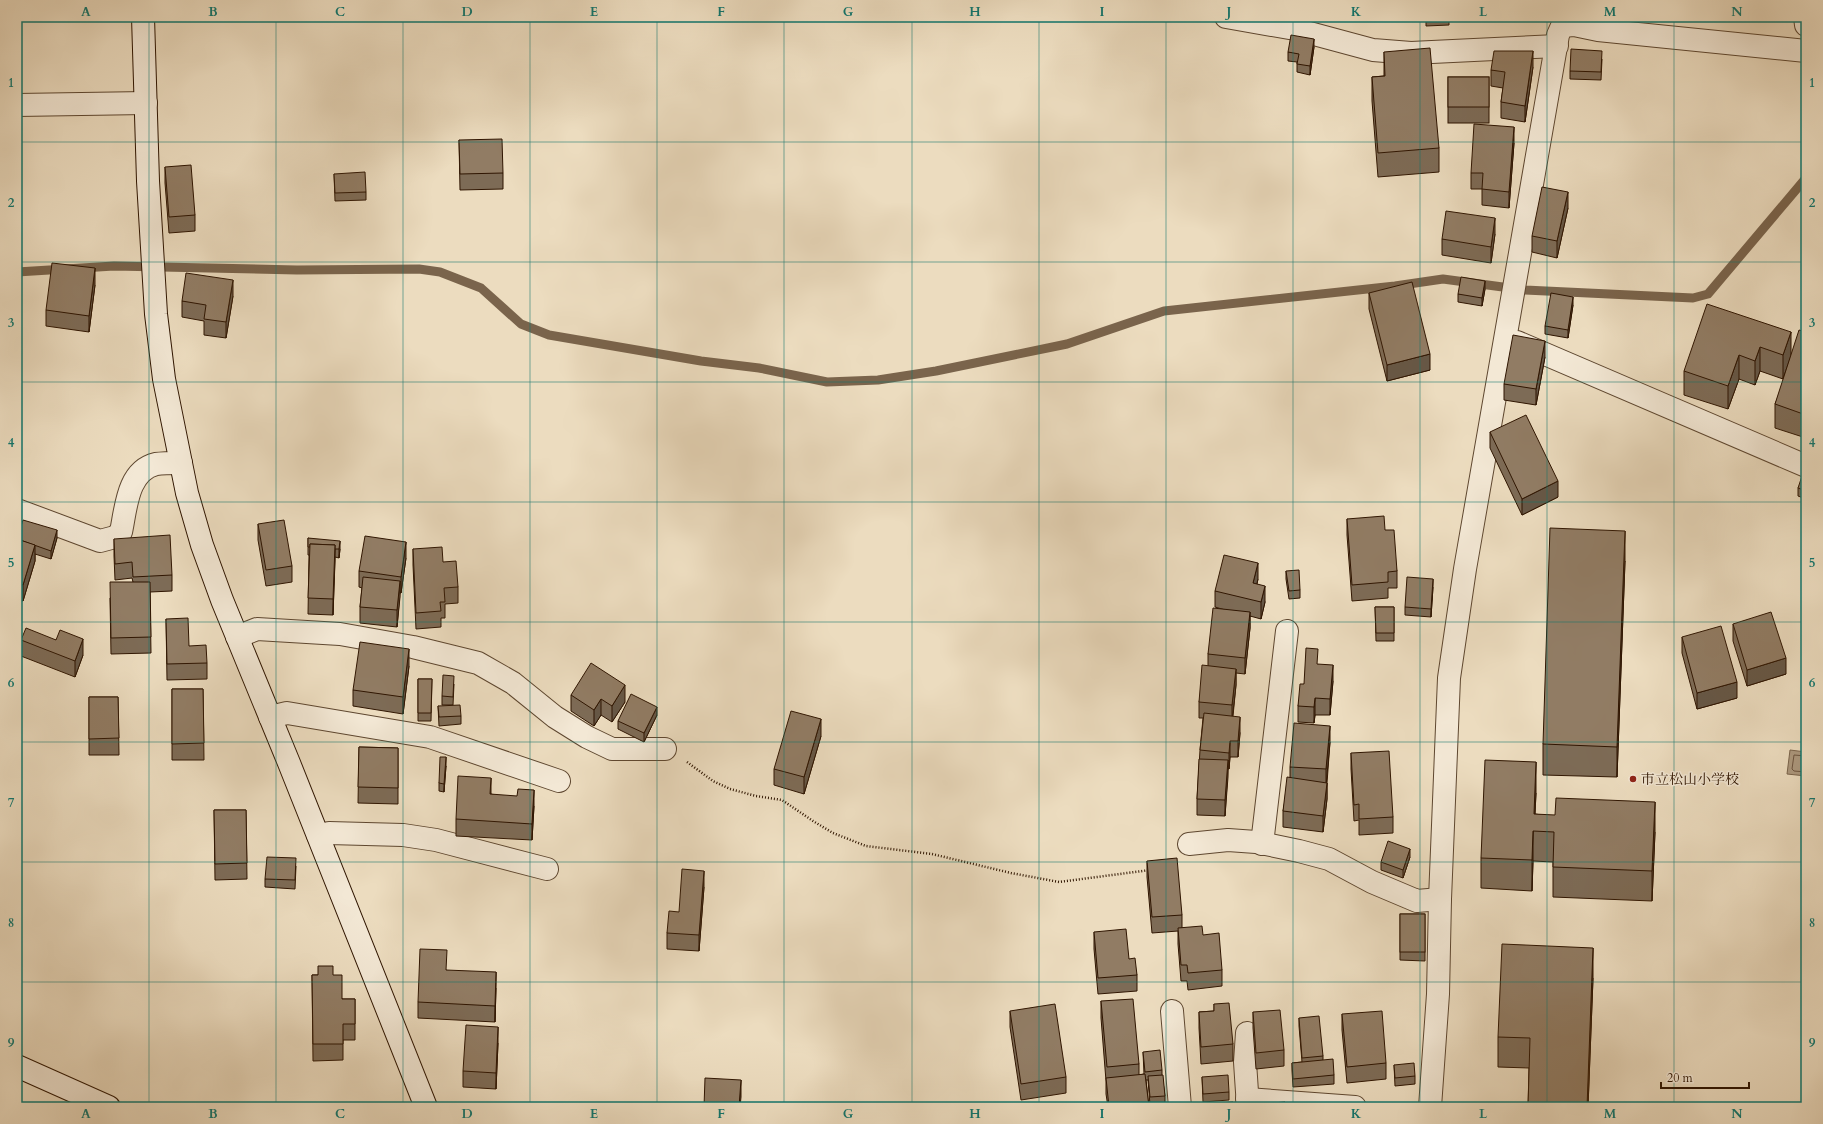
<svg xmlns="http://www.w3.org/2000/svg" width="1823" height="1124" viewBox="0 0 1823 1124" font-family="Cardo,'Noto Serif JP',serif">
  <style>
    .water { fill: #ac987e; stroke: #7a644c }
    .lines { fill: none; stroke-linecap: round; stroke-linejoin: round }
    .shore { stroke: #6e5640; stroke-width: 1 }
    .stream { stroke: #7a644c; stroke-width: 9 }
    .street-casing { stroke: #5e4730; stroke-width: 24 }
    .secondary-casing { stroke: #2f1501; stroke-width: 24 }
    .path { stroke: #2f1501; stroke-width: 2.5; stroke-dasharray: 1 2; stroke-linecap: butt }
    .street { stroke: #f3e8d5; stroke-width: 22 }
    .secondary { stroke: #f3e8d5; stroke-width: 22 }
    .wall { fill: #7d6b56; stroke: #2f1501 }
    .shaded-wall { fill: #665746; stroke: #2f1501 }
    .building { fill: #917c64; stroke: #2f1501 }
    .grid { fill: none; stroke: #0f766e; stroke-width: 1; stroke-opacity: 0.55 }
    .poi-dot { fill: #8f2418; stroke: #f3e8d5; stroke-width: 1.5 }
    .labels { text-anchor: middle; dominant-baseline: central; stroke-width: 3; stroke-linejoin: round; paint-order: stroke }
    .poi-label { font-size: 14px; fill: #2f1501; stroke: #f3e8d5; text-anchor: start }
    .neatline { fill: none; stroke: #0f766e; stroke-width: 1.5 }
    .grid-label { font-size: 13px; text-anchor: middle; font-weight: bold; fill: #0f766e }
  </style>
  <rect width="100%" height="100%" fill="#ecdcbf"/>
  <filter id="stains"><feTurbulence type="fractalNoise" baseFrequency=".005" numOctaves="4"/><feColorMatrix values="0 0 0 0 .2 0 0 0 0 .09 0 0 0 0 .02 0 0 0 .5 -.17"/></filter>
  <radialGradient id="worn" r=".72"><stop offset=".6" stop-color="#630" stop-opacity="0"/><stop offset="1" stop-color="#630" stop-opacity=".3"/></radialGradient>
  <path class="water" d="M1790,750l16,2v24l-19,-2z"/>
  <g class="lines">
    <path class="shore" d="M1806,756l-12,-1 -2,14 2,2 12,1"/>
    <path class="stream" d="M17,272l97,-6 183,4 122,-1 21,3 41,16 40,36 28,11 152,26 58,7 68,14 51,-2 58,-9 131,-27 97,-33 231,-25 48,-7 82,11 168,8 15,-4 98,-116"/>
    <defs>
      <g id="street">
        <path d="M1226,17l69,12 78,21 38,3 146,-7"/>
        <path d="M1805,17l1,8"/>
        <path d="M17,105l129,-2"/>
        <path d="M1517,342l289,124"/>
        <path d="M17,510l83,31 15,-4 6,-5c5,-23 6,-61 35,-68 7,-1 17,-1 25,-1"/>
        <path d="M237,637l20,-8 83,5 73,13 65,16 35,20 42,34 32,20 25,12h53"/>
        <path d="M270,717l17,-4 143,24 129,44"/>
        <path d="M318,835l11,-2 74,2 33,5 111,29"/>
        <path d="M1189,844l39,-4 28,2 43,9 30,8 43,23 45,19 23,-2"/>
        <path d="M1262,844l25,-213"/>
        <path d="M1172,1011l8,96"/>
        <path d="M1247,1033l-2,29 3,45"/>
        <path d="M1247,1099l108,8"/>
        <path d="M1430,1107l8,-113 2,-95 9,-221 16,-109 93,-534 4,-9 12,-1 24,5 208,21"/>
      </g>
      <g id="secondary">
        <path d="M143,17l5,164 8,133 8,65 23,114 15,52 20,55 67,163 137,344"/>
        <path d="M17,1066l92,41"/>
      </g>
    </defs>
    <use href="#street" class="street-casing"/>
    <use href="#secondary" class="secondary-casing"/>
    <path class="path" d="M687,762l26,19 17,8 26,7 26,4 31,21 20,12 33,13 66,8 79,19 48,9 91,-12"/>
    <use href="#street" class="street"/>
    <use href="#secondary" class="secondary"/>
  </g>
  <g class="wall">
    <path d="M1288,17h43v1l-43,1z"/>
    <path d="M1355,17h41v2l-41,2z"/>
    <path d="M1426,17h23v8l-23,1z"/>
    <path d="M1467,17h12l-12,1z"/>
    <path d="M1314,47l-4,28 -13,-3v-10l-9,-1v-9z"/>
    <path d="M1384,52l55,96v24l-61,5 -6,-76v-24l12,-1z"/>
    <path d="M1602,59l-1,21 -31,-1v-8z"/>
    <path d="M1533,67l-8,55 -24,-4v-16l2,-14 -12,-2v-16z"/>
    <rect x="1448" y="77" width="41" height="46"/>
    <path d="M459,140l44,33v16l-43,1z"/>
    <path d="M1514,143l-5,65 -27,-3v-16h-11v-16z"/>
    <path d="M165,167l30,48v16l-26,2 -4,-50z"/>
    <path d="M334,174l32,18v8l-31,1z"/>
    <path d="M1568,208l-11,50 -25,-6v-16z"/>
    <path d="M1495,234l-4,29 -49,-8v-16z"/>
    <path d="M95,285l-6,47 -43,-6v-16z"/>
    <path d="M1485,289l-3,17 -24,-4v-8z"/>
    <path d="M1369,293l61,77 -43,11 -18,-72z"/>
    <path d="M233,296l-7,42 -22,-3v-14l-22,-4v-16z"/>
    <path d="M1573,305l-5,33 -23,-4v-8z"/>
    <path d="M1791,332l-8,47 -23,-8 -5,14 -16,-6 -11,30 -44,-14v-24z"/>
    <path d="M1806,332v106l-31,-10v-24z"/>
    <path d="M1545,357l-9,48 -32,-5v-16z"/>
    <path d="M1490,432l68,65 -36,18 -32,-67z"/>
    <path d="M1806,474v25l-8,-3v-8z"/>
    <path d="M1347,519l38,11 12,41v17h-9v10l-36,3 -5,-66z"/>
    <path d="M258,524l34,42v16l-26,4 -8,-46z"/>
    <path d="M17,538h40l-6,21 -16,-5v7l-12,40 -4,-1v6l-2,6z"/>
    <path d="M308,538l32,11 -1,9 -4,-1 -2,58 -25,-1 1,-59h-1z"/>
    <path d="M114,539l58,36v16l-22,1 1,61 -40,1 -1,-56 23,-16 -1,-4 -17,2 -1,-24z"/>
    <path d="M413,549l30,13 15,25v16l-13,1v14h-4v9l-25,2 -3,-64z"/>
    <path d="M406,558l-5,35h-1l-3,34 -37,-4v-16l2,-19 -3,-1v-16z"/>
    <path d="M1625,561l-8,216 -74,-2v-31z"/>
    <path d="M1286,571l14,19v8l-11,1 -3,-20z"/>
    <path d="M1258,579l-1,5 8,18 -4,17 -11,-3v12l-5,46 -9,-1v12l-3,31 7,17 -2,24h-8l-1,12h-1l-3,47 -28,-1v-16l3,-49 3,-32h-4v-16l9,-36v-12l17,-44 -10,-3v-16z"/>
    <path d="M1433,587l-2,30 -26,-2v-8z"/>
    <path d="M1375,607h19v34h-18z"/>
    <path d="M166,619l23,27 18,17v16l-40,1z"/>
    <path d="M1733,624l53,50 -39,12 -14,-45z"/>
    <path d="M1682,637l55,61 -40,11 -15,-56z"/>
    <path d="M21,640h35l27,15 -8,22 -54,-21z"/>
    <path d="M1318,664l15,17 -3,34h-15l-1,8 -16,-1v-16l6,-22z"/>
    <path d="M409,666l-6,48 -50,-8v-16z"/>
    <path d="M418,679h14l-1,42h-13z"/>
    <path d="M454,684l-1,21h-11v-9z"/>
    <path d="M172,689h31l1,71h-32z"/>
    <path d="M571,695l54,7 -13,20 -11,-7 -7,11 -23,-15z"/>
    <path d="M89,697h29l1,58h-30z"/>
    <path d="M438,706l23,10v8l-22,2z"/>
    <path d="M657,715l-13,27 -26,-13v-8z"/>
    <path d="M821,736l-17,58 -30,-9v-16z"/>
    <path d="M1330,742l-3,41v16l-4,33 -40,-5v-16l7,-34v-10z"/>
    <path d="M359,747l39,1v56l-40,-1z"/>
    <path d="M1351,753l42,64v16l-34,2v-15l-5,1 -3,-52z"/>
    <path d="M446,766l-2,26 -5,-1v-8z"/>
    <path d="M1536,793l-1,21 120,18 -3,69 -99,-4v-35l-20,-1 -1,30 -51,-3v-30z"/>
    <path d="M491,794l43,12 -2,34 -76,-4v-17z"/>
    <path d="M214,810h32l1,69 -32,1z"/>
    <path d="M1410,857l-7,21 -22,-8v-8z"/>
    <path d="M1147,861l35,54v13l21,7 19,35v16l-34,4 -1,-9h-6l-3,-37v-13l-26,2 -5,-56z"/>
    <path d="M296,866l-1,23 -30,-2v-8z"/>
    <path d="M704,887l-5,64 -32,-2v-16l12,-21z"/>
    <path d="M1400,914h25v47l-25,-1z"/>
    <path d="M1094,932l35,27 8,16v16l-39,3 -4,-45z"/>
    <path d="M446,970l50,18 -1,34 -77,-4v-16z"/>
    <path d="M312,975h21l9,24h13v41h-12v20l-30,1z"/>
    <path d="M1593,978l-5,129h-60l1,-39 -31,-1v-30z"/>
    <path d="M1101,1001l38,63v11l5,-1 -1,-22 19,18v5l3,21v8l-15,1 -2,-25h-2l3,27h-41l-2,-13v-13l-5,-63z"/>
    <path d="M1214,1004l19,40v17l-32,3 -2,-36v-16l15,-1z"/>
    <path d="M1010,1011l56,66v16l-45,7 -11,-73z"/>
    <path d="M1253,1012l31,38v16l-28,3 -3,-41z"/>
    <path d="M1342,1014l44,49v16l-39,4 -5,-53z"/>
    <path d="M1299,1018l24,38v4l11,15v9l-41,3 -1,-16v-8l10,-1 -3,-36z"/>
    <path d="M498,1043l-2,46 -33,-2v-16z"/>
    <path d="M1394,1065l21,11v8l-20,2z"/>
    <path d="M1202,1077l27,15v8l-26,2z"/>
  </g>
  <g class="shaded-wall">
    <path d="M1314,39v8l-4,28v-9z"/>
    <path d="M1533,51v16l-8,55v-16z"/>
    <path d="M1514,127v16l-5,65v-16z"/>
    <path d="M1568,192v16l-11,50v-17z"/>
    <path d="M1495,218v16l-4,29v-16z"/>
    <path d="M95,268v17l-6,47v-16z"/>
    <path d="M233,280v16l-7,42v-16z"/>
    <path d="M1485,281v8l-3,17v-8z"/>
    <path d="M1573,297v8l-5,33v-8z"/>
    <path d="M1791,332v24l-8,23v-24z"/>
    <path d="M1545,341v16l-9,48v-16z"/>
    <path d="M1760,347v24l-5,14v-24z"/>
    <path d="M1430,354v16l-43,11v-16z"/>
    <path d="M1739,355v24l-11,30v-23z"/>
    <path d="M1558,481v16l-36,18v-16z"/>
    <path d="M57,530v8l-6,21v-8z"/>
    <path d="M1625,531v30l-8,216v-30z"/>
    <path d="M340,541v8l-1,9v-9z"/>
    <path d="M406,542v16l-5,35v-16z"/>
    <path d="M35,545v16l-12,40v-16z"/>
    <path d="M335,545v16l-2,54v-16z"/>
    <path d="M1258,563v16l-5,20v-16z"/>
    <path d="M1433,579v8l-2,30v-8z"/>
    <path d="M400,581v16l-3,30v-17z"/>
    <path d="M1265,586v16l-4,17v-17z"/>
    <path d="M19,590v16l-2,6v-16z"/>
    <path d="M1250,612v16l-5,46v-16z"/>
    <path d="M83,639v16l-8,22v-16z"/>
    <path d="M409,649v17l-6,48v-17z"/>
    <path d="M1786,658v16l-39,12v-16z"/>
    <path d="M1333,665v16l-3,34v-16z"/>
    <path d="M1236,669v16l-4,36v-16z"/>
    <path d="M1737,682v16l-40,11v-16z"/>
    <path d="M625,685v17l-13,20v-16z"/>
    <path d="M1315,698v17l-1,8v-16z"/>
    <path d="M601,699v16l-7,11v-16z"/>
    <path d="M657,707v8l-13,27v-9z"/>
    <path d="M1240,717v16l-2,24v-16z"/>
    <path d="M821,719v17l-17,58v-17z"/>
    <path d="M1330,726v16l-4,44v-17z"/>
    <path d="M1230,741v16l-1,12v-16z"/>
    <path d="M446,757v9l-2,26v-8z"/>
    <path d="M1228,760v17l-3,39v-16z"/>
    <path d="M1536,762v31l-2,38v-17z"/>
    <path d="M491,778v16l-1,17v-17z"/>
    <path d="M1327,783v16l-4,33v-16z"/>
    <path d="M534,790v16l-2,34v-16z"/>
    <path d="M1655,802v30l-3,69v-30z"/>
    <path d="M1533,831v30l-1,30v-31z"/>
    <path d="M1410,849v8l-7,21v-8z"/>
    <path d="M704,871v16l-5,64v-16z"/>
    <path d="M1593,948v30l-5,129h-1z"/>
    <path d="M496,972v16l-1,34v-16z"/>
    <path d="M498,1027v16l-2,46v-16z"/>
    <path d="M741,1080v17l-1,10h-1z"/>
  </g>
  <g class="building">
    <path d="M1291,35l23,4 -4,27 -13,-2 2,-10 -11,-2z"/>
    <path d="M1430,48l9,100 -61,5 -6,-76 13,-1 -1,-24z"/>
    <path d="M1571,49l31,2 -1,21 -31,-1z"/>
    <path d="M1494,51h39l-8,55 -24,-4 4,-30 -14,-2z"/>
    <rect x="1448" y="77" width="41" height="30"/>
    <path d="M1474,124l40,3 -5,65 -27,-3 1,-16h-12z"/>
    <path d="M502,139l1,34 -43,1 -1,-34z"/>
    <path d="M191,165l4,50 -26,2 -4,-50z"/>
    <path d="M365,172l1,20 -31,1 -1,-19z"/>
    <path d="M1542,187l26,5 -11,49 -25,-5z"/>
    <path d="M1446,211l49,7 -4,29 -49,-8z"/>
    <path d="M52,263l43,5 -6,48 -43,-6z"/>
    <path d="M186,273l47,7 -7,42 -22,-3 2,-14 -24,-4z"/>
    <path d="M1461,277l24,4 -3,17 -24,-4z"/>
    <path d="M1412,282l18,72 -43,11 -18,-72z"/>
    <path d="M1551,293l22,4 -5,33 -23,-4z"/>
    <path d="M1707,304l84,28 -8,23 -23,-8 -5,14 -16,-6 -11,31 -44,-15z"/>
    <path d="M1799,330l7,2v83l-31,-11z"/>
    <path d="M1513,335l32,6 -9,48 -32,-5z"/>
    <path d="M1526,415l32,66 -36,18 -32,-67z"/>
    <path d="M1803,473l3,1v17l-8,-3z"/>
    <path d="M1384,516l1,14h9l3,41 -9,1v10l-36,3 -5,-66z"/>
    <path d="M23,520l34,10 -6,21 -34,-12z"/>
    <path d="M284,520l8,46 -26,4 -8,-46z"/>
    <path d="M1550,528l75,3 -8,216 -74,-3z"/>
    <path d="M170,535l2,40 -39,2 -1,-15 -17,2 -1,-25z"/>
    <path d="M365,536l41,6 -5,35 -42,-6z"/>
    <path d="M308,538l32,3 -1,8h-4v-4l-25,-1v3h-2z"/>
    <path d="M17,539l18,6 -12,40 -6,-2z"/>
    <path d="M310,544l25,1 -2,54 -25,-1z"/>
    <path d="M442,547l1,15 13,-1 2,26 -14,1 1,14h-5l1,9 -25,2 -3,-64z"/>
    <path d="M1224,555l34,8 -5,20 12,3 -4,16 -46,-11z"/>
    <path d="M1299,570l1,20 -11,1 -3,-20z"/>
    <path d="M363,577l37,4 -3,29 -37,-3z"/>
    <path d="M1407,577l26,2 -2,30 -26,-2z"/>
    <path d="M110,582h40l1,55 -40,1z"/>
    <path d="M17,589l2,1 -2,6z"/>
    <path d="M1375,607h19v26h-18z"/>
    <path d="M1213,608l37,4 -5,46 -37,-4z"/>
    <path d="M1771,612l15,46 -39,12 -14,-46z"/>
    <path d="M188,618l1,28 17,-1 1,18 -40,1 -1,-45z"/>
    <path d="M1721,626l16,56 -40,11 -15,-56z"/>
    <path d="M26,628l30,12 4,-10 23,9 -8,22 -54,-21z"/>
    <path d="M360,642l49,7 -6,48 -50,-7z"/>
    <path d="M1306,648l12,1 -1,15 16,1 -3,34 -15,-1 -1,9 -16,-1 2,-22h4z"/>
    <path d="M591,663l34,22 -13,21 -11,-7 -7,11 -23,-15z"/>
    <path d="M1202,665l34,4 -4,36 -33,-3z"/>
    <path d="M443,675l11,1 -1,21 -11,-1z"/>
    <path d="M418,679h14l-1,34h-13z"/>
    <path d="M172,689h31l1,54 -32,1z"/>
    <path d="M631,694l26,13 -13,26 -26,-12z"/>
    <path d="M89,697h29l1,41 -30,1z"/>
    <path d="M460,705l1,11 -22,1 -1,-11z"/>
    <path d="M791,711l30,8 -17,58 -30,-8z"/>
    <path d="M1204,713l36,4 -2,24h-8l-1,12 -29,-3z"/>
    <path d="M1294,723l36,3 -4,43 -36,-2z"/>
    <path d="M359,747l39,1v40l-40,-1z"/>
    <path d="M1389,751l4,66 -34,2v-15l-5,1 -3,-52z"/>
    <path d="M440,757h6l-2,27 -5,-1z"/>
    <path d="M1199,759l29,1 -3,40 -28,-1z"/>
    <path d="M1485,760l51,2 -2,52 21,1 1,-17 99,4 -3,69 -99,-4 1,-35 -21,-1 -1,29 -51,-2z"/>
    <path d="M458,776l33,2 -1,16 27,2 1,-7 16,1 -2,34 -76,-5z"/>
    <path d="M1287,777l40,6 -4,33 -40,-5z"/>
    <path d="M214,810h32l1,53 -32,1z"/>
    <path d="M1388,841l22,8 -7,21 -22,-8z"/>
    <path d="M267,857l29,1 -1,22 -30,-1z"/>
    <path d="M1177,858l5,57 -30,2 -5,-56z"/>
    <path d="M682,869l22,2 -5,64 -32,-2 2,-22 10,1z"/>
    <rect x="1400" y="914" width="25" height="38"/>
    <path d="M1202,926l1,9 16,-2 3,37 -34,3 -1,-8h-6l-3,-37z"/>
    <path d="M1126,929l3,30 6,-1 2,17 -39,3 -4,-46z"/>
    <path d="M1502,944l91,4 -6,159h-59l2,-69 -32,-1z"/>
    <path d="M420,949l27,1 -1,20 50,2 -1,34 -77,-4z"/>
    <path d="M318,966h15v9h9v24h13v25h-12v20h-30l-1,-69h6z"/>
    <path d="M1133,999l6,65 -32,3 -6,-66z"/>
    <path d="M1229,1003l4,41 -32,3 -2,-35 15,-1v-7z"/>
    <path d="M1055,1004l11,73 -45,7 -11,-73z"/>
    <path d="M1280,1010l4,40 -28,3 -3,-41z"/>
    <path d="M1382,1011l4,52 -39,4 -5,-53z"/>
    <path d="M1319,1016l4,40 -21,2 -3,-40z"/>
    <path d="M466,1025l32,2 -2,46 -33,-2z"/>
    <path d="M1160,1050l2,20 -17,2 -2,-20z"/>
    <path d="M1333,1059l1,16 -41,4 -1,-16z"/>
    <path d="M1414,1063l1,13 -20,2 -1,-13z"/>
    <path d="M1145,1074l4,33h-40l-3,-29z"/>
    <path d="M1163,1075l2,21 -15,1 -2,-21z"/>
    <path d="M1228,1075l1,17 -26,2 -1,-17z"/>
    <path d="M705,1078l36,2 -2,27h-35z"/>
    <path d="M1233,1102v5h-29v-3z"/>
    <path d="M1285,1102v5h-25l-1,-3z"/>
  </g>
  <path class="grid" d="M149,17v1090M276,17v1090M403,17v1090M530,17v1090M657,17v1090M784,17v1090M912,17v1090M1039,17v1090M1166,17v1090M1293,17v1090M1420,17v1090M1547,17v1090M1674,17v1090M17,142h1789M17,262h1789M17,382h1789M17,502h1789M17,622h1789M17,742h1789M17,862h1789M17,982h1789"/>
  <circle class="poi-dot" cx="1633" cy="779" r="4"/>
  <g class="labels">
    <g class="poi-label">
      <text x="1641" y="779">市立松山小学校</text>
    </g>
  </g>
  <rect width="1823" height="1124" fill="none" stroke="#ecdcbf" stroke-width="44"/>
  <path d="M1661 1082v6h88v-6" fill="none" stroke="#2f1501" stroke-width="2"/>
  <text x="1667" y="1082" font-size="12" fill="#2f1501" stroke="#f3e8d5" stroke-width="3" paint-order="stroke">20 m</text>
  <rect x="22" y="22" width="1779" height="1080" class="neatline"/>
  <g class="grid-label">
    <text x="86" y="16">A</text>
    <text x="213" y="16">B</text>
    <text x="340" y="16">C</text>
    <text x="467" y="16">D</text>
    <text x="594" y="16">E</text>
    <text x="721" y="16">F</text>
    <text x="848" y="16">G</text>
    <text x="975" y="16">H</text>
    <text x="1102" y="16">I</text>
    <text x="1229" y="16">J</text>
    <text x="1356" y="16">K</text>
    <text x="1483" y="16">L</text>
    <text x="1610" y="16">M</text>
    <text x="1737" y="16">N</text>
    <text x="11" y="87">1</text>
    <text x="1812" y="87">1</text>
    <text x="11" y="207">2</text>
    <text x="1812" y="207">2</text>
    <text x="11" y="327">3</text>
    <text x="1812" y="327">3</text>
    <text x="11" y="447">4</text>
    <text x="1812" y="447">4</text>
    <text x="11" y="567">5</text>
    <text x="1812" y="567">5</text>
    <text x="11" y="687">6</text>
    <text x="1812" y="687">6</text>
    <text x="11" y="807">7</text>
    <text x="1812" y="807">7</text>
    <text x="11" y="927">8</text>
    <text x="1812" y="927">8</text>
    <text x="11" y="1047">9</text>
    <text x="1812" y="1047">9</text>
    <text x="86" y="1118">A</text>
    <text x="213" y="1118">B</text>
    <text x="340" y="1118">C</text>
    <text x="467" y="1118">D</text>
    <text x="594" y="1118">E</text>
    <text x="721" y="1118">F</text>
    <text x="848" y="1118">G</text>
    <text x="975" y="1118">H</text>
    <text x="1102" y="1118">I</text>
    <text x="1229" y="1118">J</text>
    <text x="1356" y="1118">K</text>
    <text x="1483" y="1118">L</text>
    <text x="1610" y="1118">M</text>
    <text x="1737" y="1118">N</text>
  </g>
  <rect width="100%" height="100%" filter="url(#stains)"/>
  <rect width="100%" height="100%" fill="url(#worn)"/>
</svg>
